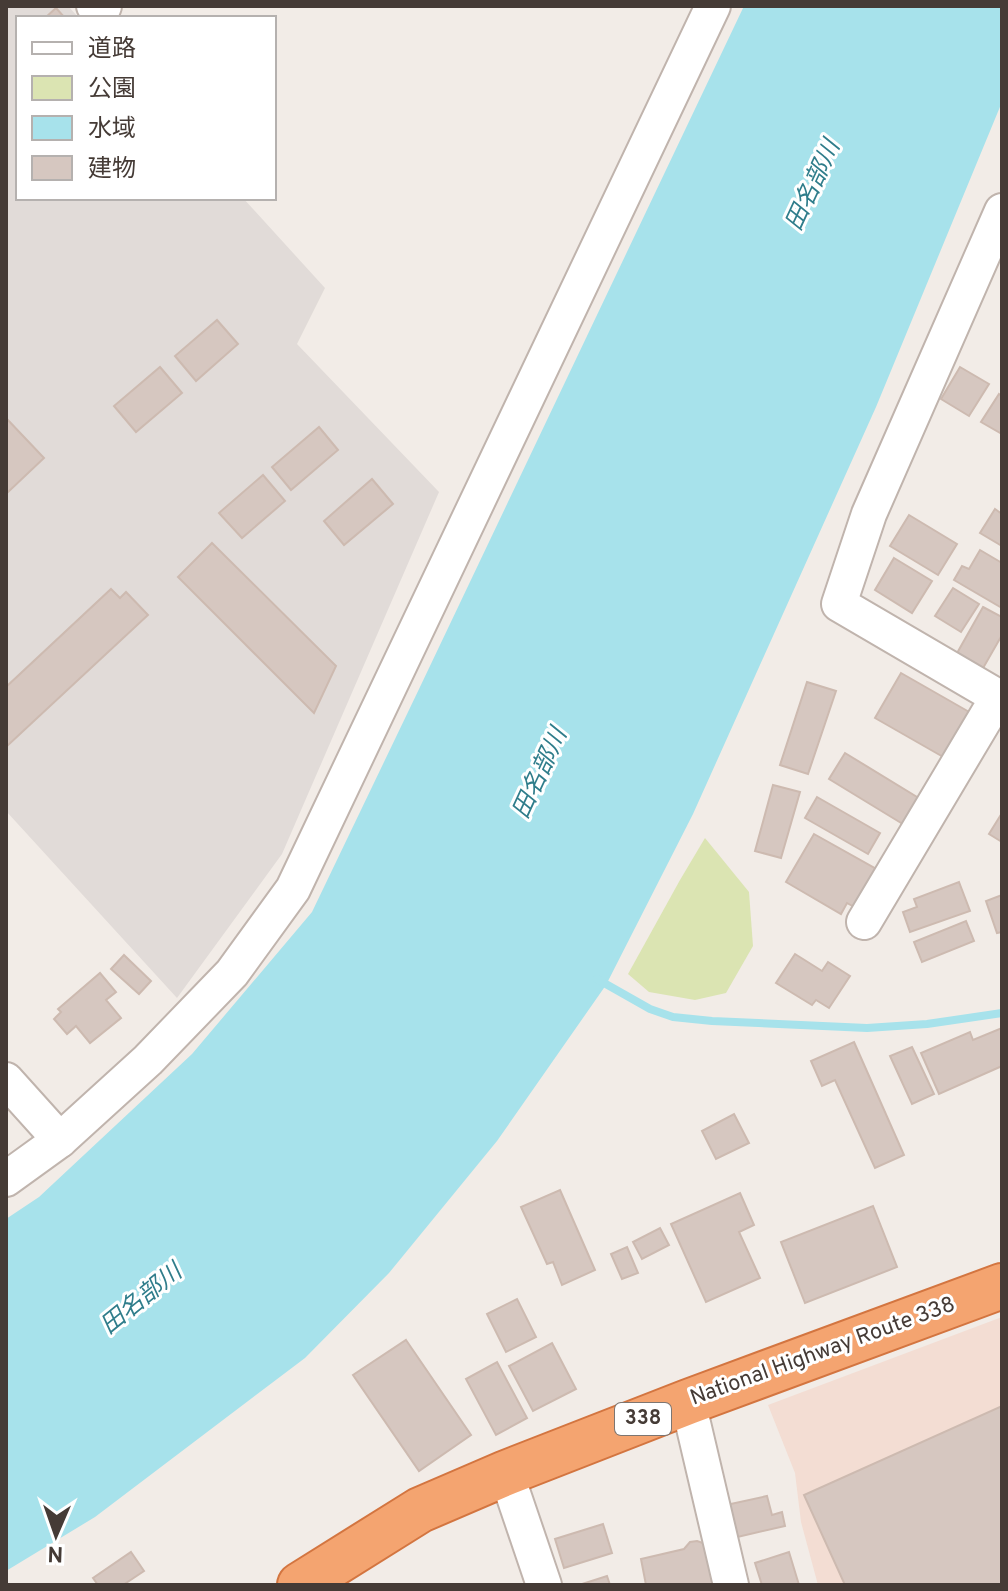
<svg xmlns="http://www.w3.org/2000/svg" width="1008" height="1591" viewBox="0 0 1008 1591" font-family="Overpass,'Noto Sans JP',sans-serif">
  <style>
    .commercial { fill: #f3ddd3 }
    .industrial { fill: #e1dbd8 }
    .green { fill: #dbe4b2 }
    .water { fill: #a7e2eb }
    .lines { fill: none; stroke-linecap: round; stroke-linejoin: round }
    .stream { stroke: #a7e2eb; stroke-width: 8 }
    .building { fill: #d6c7c0; stroke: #cdbab0; stroke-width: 2 }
    .minor-casing { stroke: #c0b4ad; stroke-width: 38 }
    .highway-casing { stroke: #d37540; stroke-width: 48 }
    .minor { stroke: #fff; stroke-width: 34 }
    .highway { stroke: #f4a470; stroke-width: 44 }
    .labels { text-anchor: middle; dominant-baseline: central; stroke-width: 6; stroke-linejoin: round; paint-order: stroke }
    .shield { fill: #fff; stroke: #7d7672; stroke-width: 2 }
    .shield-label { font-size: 20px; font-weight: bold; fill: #453b36 }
    .street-label { font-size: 22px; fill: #453b36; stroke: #fff }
    .water-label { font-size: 24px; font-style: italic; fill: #2f7d8b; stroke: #fff }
  </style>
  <rect width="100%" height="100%" fill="#f2ece7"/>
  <path class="commercial" d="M1002,1317v268h-184l-17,-63 -6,-49 -27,-68z"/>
  <path class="industrial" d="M6,6h62l11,12h-61v180h225l82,90 -28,56 142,148 -157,362 -105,144 -171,-187z"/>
  <path class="green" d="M705,838l44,54 4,54 -27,47 -31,7 -46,-8 -21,-18 52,-94z"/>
  <path class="water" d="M744,6h258v96l-126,305 -183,407 -87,171 -109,156 -108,132 -84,85 -210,159 -89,54v-352l33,-22 153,-143 120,-142 108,-225z"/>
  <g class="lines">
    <path class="stream" d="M597,979l53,30 23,8 39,4 155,7 60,-4 75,-11"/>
  </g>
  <g class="building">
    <path d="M56,8l9,10h-20z"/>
    <path d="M217,320l21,24 -42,37 -21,-25z"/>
    <path d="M160,367l22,26 -46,39 -22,-26z"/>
    <path d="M960,367l29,17 -20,32 -28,-17z"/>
    <path d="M999,394l3,2v38l-21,-12z"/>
    <path d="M6,418l38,40 -38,36z"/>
    <path d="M319,427l19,23 -47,40 -19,-23z"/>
    <path d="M263,475l22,26 -43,37 -23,-25z"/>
    <path d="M372,479l21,25 -49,41 -20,-24z"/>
    <path d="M995,509l7,5v32l-22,-13z"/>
    <path d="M909,515l48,29 -19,31 -48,-29z"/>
    <path d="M212,543l124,123 -22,47 -136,-136z"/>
    <path d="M980,550l22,13v45l-48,-28 8,-14 7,3z"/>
    <path d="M894,558l38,23 -20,32 -37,-23z"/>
    <path d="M953,588l26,16 -18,28 -26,-16z"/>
    <path d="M111,589l9,9 6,-6 22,23 -142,132v-60z"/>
    <path d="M983,607l19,10v18l-20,35 -26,-15z"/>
    <path d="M901,673l70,40 -26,45 -70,-40z"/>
    <path d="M807,682l29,9 -28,83 -28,-9z"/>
    <path d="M845,753l77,47 -16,26 -77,-47z"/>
    <path d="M773,785l27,7 -19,66 -26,-7z"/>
    <path d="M817,797l63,36 -12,21 -63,-36z"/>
    <path d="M1002,813v29l-13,-8z"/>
    <path d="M814,834l64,36 -22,38 -9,-5 -6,11 -55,-32z"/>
    <path d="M959,882l11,29 -60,21 -7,-20 14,-5 -3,-8z"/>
    <path d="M1002,895v37l-5,1 -11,-32z"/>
    <path d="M966,921l8,20 -52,21 -8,-20z"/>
    <path d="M795,954l27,17 6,-9 22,14 -21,32 -13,-8 -4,5 -36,-22z"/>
    <path d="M124,955l27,26 -12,13 -28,-25z"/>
    <path d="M100,973l16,19 -10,8 15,18 -31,25 -14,-17 -9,8 -13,-15 7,-7 -3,-3z"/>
    <path d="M1002,1028v38l-63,28 -18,-41 49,-21 3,8z"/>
    <path d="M854,1042l50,113 -29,13 -40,-88 -13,6 -11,-25z"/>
    <path d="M912,1047l22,47 -22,10 -22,-48z"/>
    <path d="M734,1114l15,29 -33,16 -14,-28z"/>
    <path d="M560,1190l35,80 -33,15 -9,-23 -6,2 -26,-57z"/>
    <path d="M740,1193l14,32 -15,7 21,46 -54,24 -35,-78z"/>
    <path d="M873,1206l24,61 -92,36 -24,-61z"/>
    <path d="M660,1228l9,17 -27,14 -9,-17z"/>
    <path d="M627,1247l11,26 -16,6 -11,-25z"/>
    <path d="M517,1299l19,38 -30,15 -19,-38z"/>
    <path d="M406,1340l65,95 -52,36 -66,-96z"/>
    <path d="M552,1343l24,46 -43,22 -24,-45z"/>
    <path d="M497,1362l30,56 -31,17 -30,-56z"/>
    <path d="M1002,1406v179h-157l-41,-90z"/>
    <path d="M767,1496l5,19 10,-3 3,14 -52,12 -7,-33z"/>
    <path d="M603,1524l9,29 -48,15 -9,-29z"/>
    <path d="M697,1541l6,2 4,6v9l6,27h-67l-5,-26 43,-10 6,-7z"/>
    <path d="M131,1552l13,19 -21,14h-25l-5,-7z"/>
    <path d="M789,1552l10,33h-37l-7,-22z"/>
    <path d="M607,1576l3,9h-31z"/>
  </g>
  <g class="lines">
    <defs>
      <g id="minor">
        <path d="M94,6l7,7 3,-7"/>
        <path d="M864,922l134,-225 -159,-93 30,-90 133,-303"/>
        <path d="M6,1080l54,60"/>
        <path d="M6,1179l54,-39 88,-80 84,-87 61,-84 420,-883"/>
        <path d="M688,1402l43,183"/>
        <path d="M506,1473l38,112"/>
      </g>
      <path id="highway" d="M300,1585l120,-75 86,-37 182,-71 314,-116"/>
    </defs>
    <use href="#minor" class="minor-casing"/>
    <use href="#highway" class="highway-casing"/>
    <use href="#minor" class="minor"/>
    <use href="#highway" class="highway"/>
  </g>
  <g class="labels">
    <rect class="shield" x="615" y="1403" width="56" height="32" rx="6"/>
    <g class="shield-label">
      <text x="643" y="1419">338</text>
    </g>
    <g class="street-label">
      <text transform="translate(823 1352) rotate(-20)">National Highway Route 338</text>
    </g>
    <g class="water-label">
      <text transform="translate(814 186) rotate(-65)">田名部川</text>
      <text transform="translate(541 774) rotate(-65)">田名部川</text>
      <text transform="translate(142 1300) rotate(-39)">田名部川</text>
    </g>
  </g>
  <rect width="1008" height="1591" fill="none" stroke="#453b36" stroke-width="16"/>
  <rect x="16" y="16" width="260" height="184" fill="#ffffff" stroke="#b5b1af" stroke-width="2"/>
  <rect x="32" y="42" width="40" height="12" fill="#ffffff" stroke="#b5b1af" stroke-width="2"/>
  <text x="88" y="56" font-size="24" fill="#453b36">道路</text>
  <rect x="32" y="76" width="40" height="24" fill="#dbe4b2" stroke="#b5b1af" stroke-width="2"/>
  <text x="88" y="96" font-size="24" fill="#453b36">公園</text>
  <rect x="32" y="116" width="40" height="24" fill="#a7e2eb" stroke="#b5b1af" stroke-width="2"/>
  <text x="88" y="136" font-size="24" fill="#453b36">水域</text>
  <rect x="32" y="156" width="40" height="24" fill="#d6c7c0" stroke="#b5b1af" stroke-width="2"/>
  <text x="88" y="176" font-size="24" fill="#453b36">建物</text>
  <g transform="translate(56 1535) rotate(182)" stroke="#ffffff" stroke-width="6" paint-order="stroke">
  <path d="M0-6L14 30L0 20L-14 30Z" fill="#453b36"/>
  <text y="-12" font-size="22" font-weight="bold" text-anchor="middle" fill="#453b36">N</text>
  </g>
</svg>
